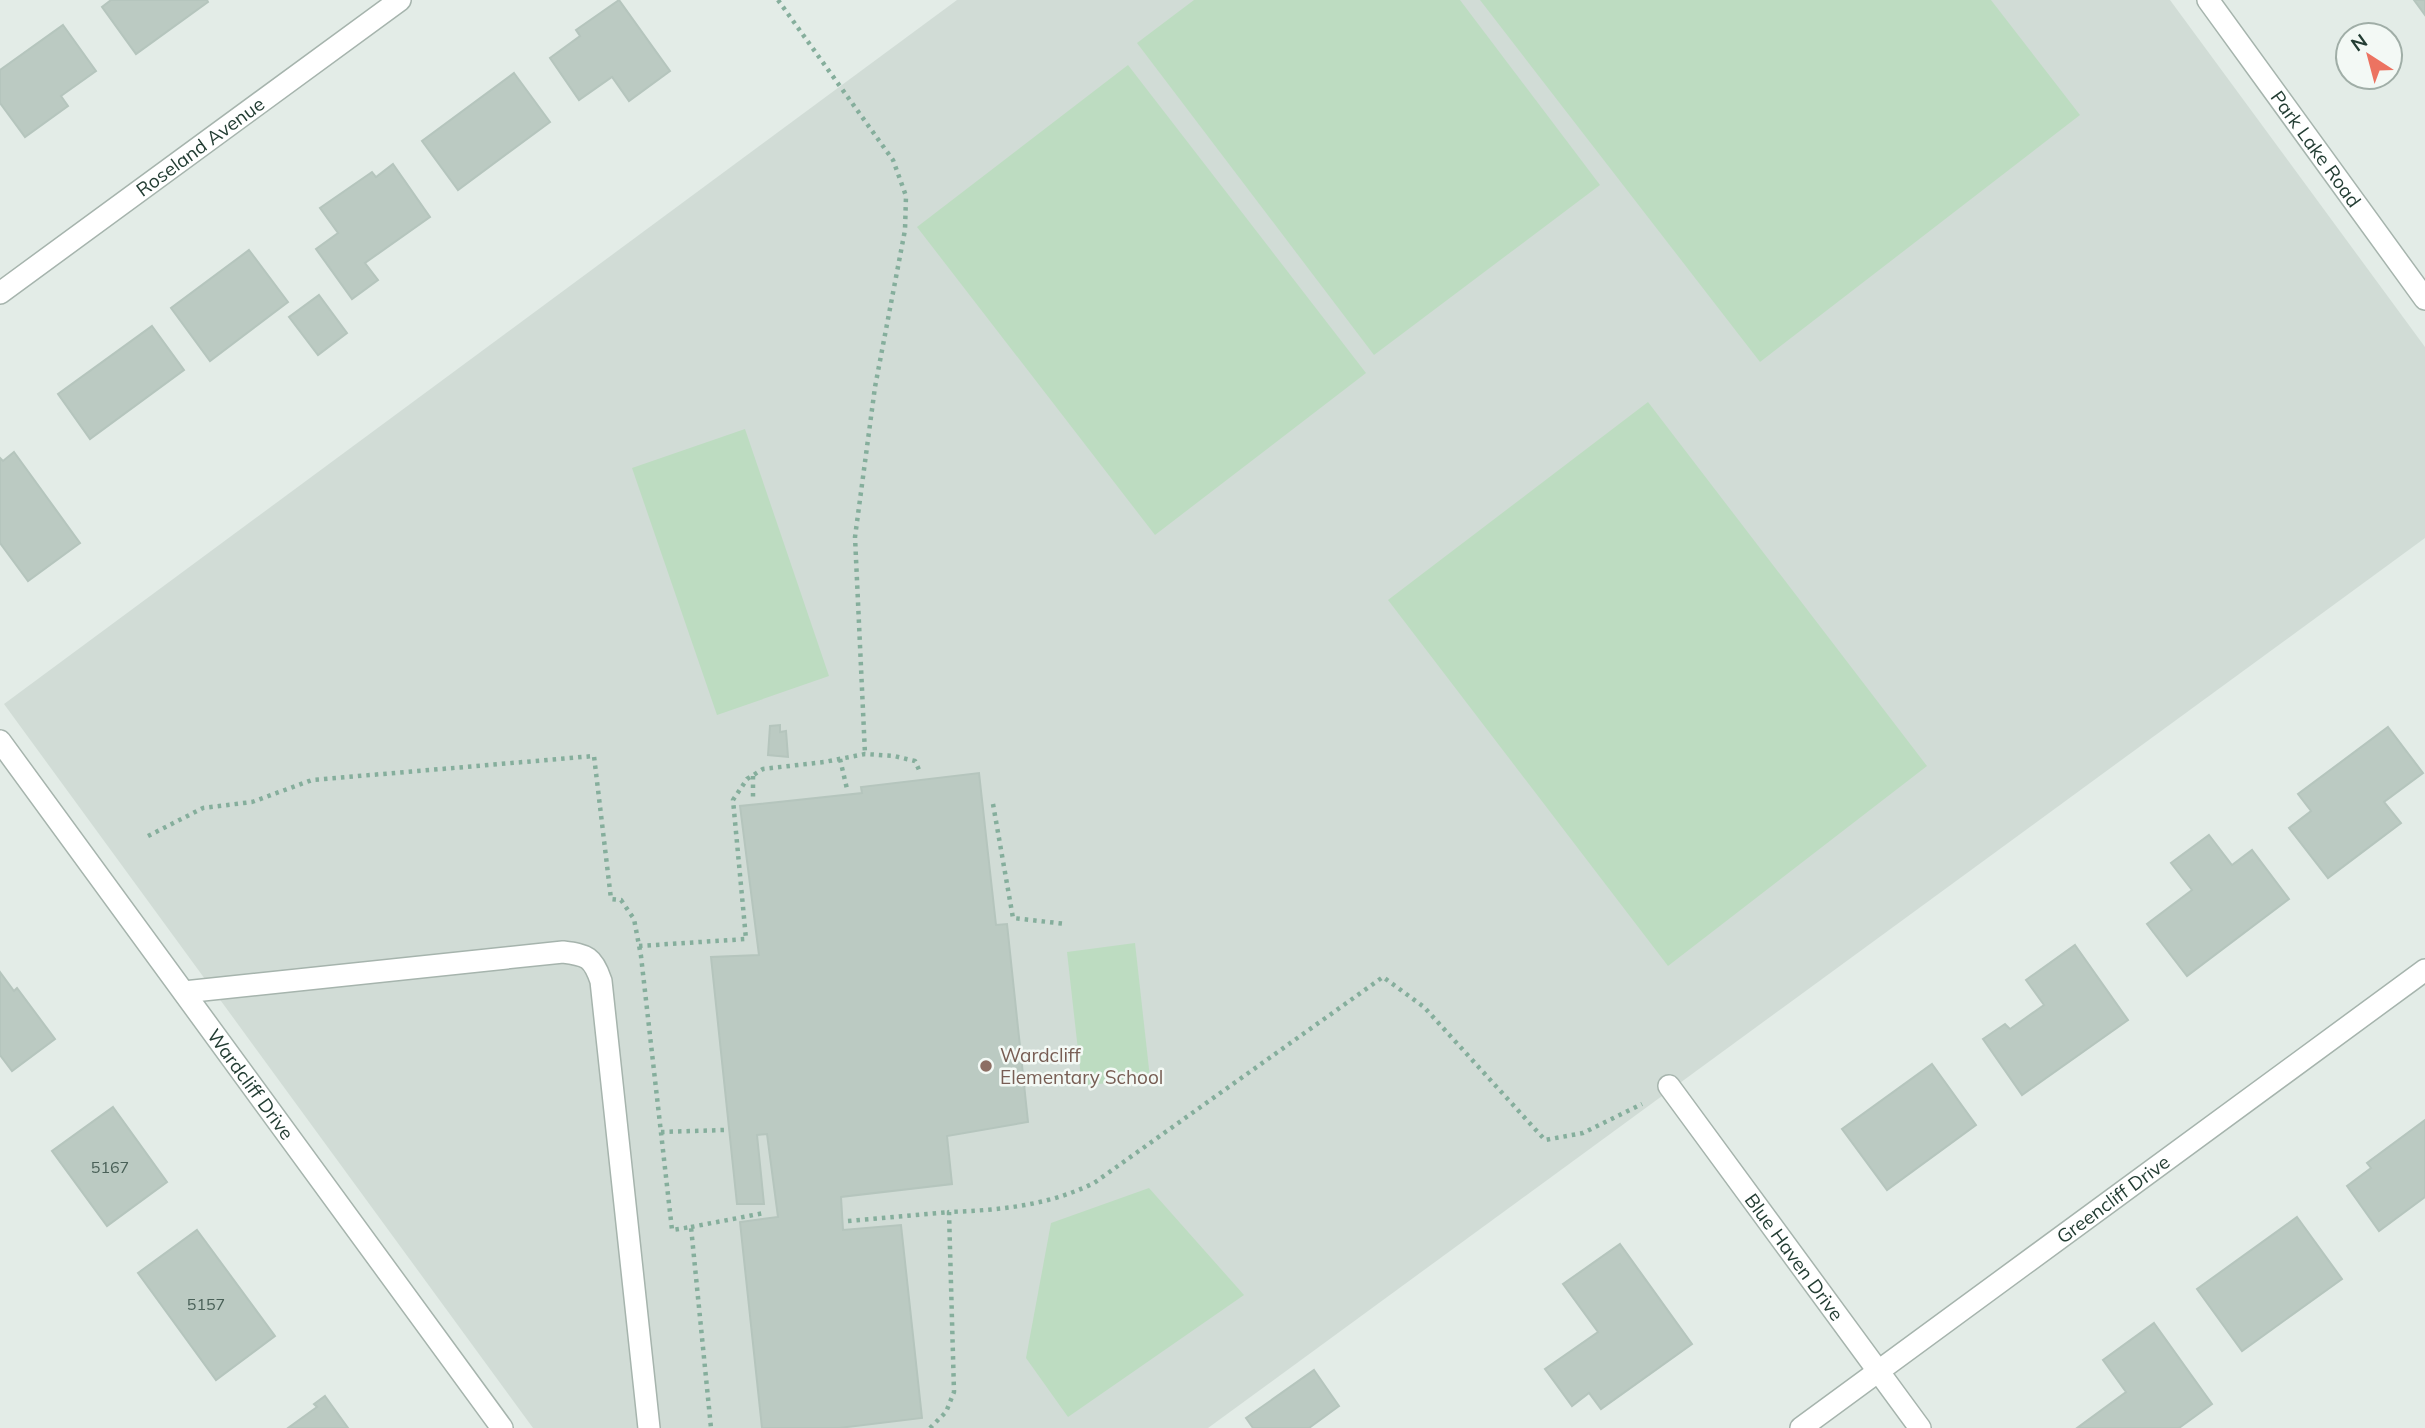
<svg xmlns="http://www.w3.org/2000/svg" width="2425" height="1428" viewBox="0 0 2425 1428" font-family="Mulish,sans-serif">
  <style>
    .built { fill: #d1dcd6 }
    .green { fill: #bddcc1 }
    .building { fill: #bbcac2; stroke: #b5c5bd; stroke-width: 2 }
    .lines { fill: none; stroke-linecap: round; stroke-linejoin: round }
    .service-casing { stroke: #a6b4ad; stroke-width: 24 }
    .minor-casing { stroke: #a6b4ad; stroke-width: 24 }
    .tertiary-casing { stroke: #a6b4ad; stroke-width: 24 }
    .path { stroke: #85ae9c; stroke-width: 4.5; stroke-dasharray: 3.5 5; stroke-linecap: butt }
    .service { stroke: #fff; stroke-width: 21 }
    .minor { stroke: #fff; stroke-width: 21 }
    .tertiary { stroke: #fff; stroke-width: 21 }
    .education-dot { fill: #8d6e63; stroke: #f3f9f5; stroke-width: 2.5 }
    .labels { text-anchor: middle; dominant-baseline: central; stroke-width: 5; stroke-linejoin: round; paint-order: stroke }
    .number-label { font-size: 16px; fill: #496057 }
    .street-label { font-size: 19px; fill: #233d33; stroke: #f3f9f5 }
    .education-label { font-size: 19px; fill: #785e54; stroke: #f3f9f5; text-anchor: start }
  </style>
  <rect width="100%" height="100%" fill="#e3ece7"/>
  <path class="built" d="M957,0h1213l255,347v191l-1217,890h-675l-529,-724z"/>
  <g class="green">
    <path d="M1194,0h266l140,185 -226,170 -237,-312z"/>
    <path d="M1480,0h511l89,115 -320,247z"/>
    <path d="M1128,65l238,308 -211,162 -238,-308z"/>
    <path d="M1648,402l279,364 -259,200 -280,-366z"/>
    <path d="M745,429l84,247 -112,39 -85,-247z"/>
    <path d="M1135,943l15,135 -68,8 -15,-134z"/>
    <path d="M1149,1188l95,107 -176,122 -42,-59 25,-135z"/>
  </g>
  <g class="building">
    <path d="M111,0h96l1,2 -72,52 -34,-47z"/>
    <path d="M619,0l51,71 -41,30 -17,-24 -33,23 -29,-42 30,-22 -4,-6z"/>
    <path d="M2414,0h11v15z"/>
    <path d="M63,25l33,46 -35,25 7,10 -43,31 -25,-34v-33z"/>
    <path d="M514,73l36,49 -92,68 -36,-49z"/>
    <path d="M393,164l37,53 -65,46 13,17 -26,19 -36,-50 22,-16 -18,-25 52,-36 4,5z"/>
    <path d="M249,250l39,52 -78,59 -39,-53z"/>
    <path d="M319,295l28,38 -29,22 -29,-38z"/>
    <path d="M152,326l32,44 -94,69 -32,-45z"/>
    <path d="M14,452l66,91 -52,38 -28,-38v-85l3,3z"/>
    <path d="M780,725v7l6,-1 2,26 -20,-2 2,-29z"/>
    <path d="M2388,727l35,46 -39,29 17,21 -73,55 -39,-50 22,-17 -13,-17z"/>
    <path d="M979,773l17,152 11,-1 21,198 -81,14 5,48 -111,13 2,33 58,-5 21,193 -83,10h-77l-22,-206 38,-5 -2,-15 -9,-68 -10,1 7,69h-27l-26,-247 48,-2 -19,-149 122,-13 -1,-6z"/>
    <path d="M2209,835l23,30 20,-15 37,49 -102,77 -40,-52 45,-34 -21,-27z"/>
    <path d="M2075,945l53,75 -106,75 -39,-56 22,-15 5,5 34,-24 -18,-25z"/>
    <path d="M0,972l14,19 3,-3 38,51 -43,32 -12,-16z"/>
    <path d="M1932,1064l44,61 -89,65 -45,-61z"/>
    <path d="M113,1107l54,75 -60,44 -55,-75z"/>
    <path d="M2425,1120v77l-46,34 -32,-45 24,-18 -4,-5z"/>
    <path d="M2297,1217l45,62 -100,72 -45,-62z"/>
    <path d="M197,1230l78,106 -59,44 -78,-107z"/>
    <path d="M1620,1244l72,100 -91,65 -12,-16 -17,13 -27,-37 53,-37 -35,-48z"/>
    <path d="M2154,1323l58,81 -33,24h-102l49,-36 -23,-32z"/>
    <path d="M1314,1370l25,36 -30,22h-56l-7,-10z"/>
    <path d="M325,1396l23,32h-60l29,-21 -3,-3z"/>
  </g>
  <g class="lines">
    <defs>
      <path id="service" d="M184,992l379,-40c24,3 30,5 38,29l48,447"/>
      <g id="minor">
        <path id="s1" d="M0,293l400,-293"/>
        <path id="s2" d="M0,741l502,687"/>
        <path id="s3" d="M1669,1086l251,342"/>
        <path id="s4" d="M1801,1428l624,-458"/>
      </g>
      <g id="tertiary">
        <path id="s5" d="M2208,0l217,299"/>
      </g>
    </defs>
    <use href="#service" class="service-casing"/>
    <use href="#minor" class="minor-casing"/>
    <use href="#tertiary" class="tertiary-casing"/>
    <g class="path">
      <path d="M778,0l115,160 13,36 -1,34 -30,157 -20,150 10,217"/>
      <path d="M840,759l7,30"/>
      <path d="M753,776v23"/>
      <path d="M993,804l20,114 53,6"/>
      <path d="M148,836l55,-28 49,-6 60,-22 282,-24 17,143 10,1 13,19 7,37 31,274 19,-3 20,201"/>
      <path d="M639,946l107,-7 -13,-139 14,-21 16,-10 61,-7 41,-8 29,2 21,5 5,11"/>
      <path d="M661,1132l63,-2"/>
      <path d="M848,1221l101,-9"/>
      <path d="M691,1227l73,-14"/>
      <path d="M930,1428l16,-16 8,-20 -5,-180c51,-2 98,-6 145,-29l289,-206 41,30 121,133 38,-7 59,-29"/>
    </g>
    <use href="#service" class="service"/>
    <use href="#minor" class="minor"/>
    <use href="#tertiary" class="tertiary"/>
  </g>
  <circle class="education-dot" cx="986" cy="1066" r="7"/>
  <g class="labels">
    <g class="number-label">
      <text x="110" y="1167">5167</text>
      <text x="206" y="1304">5157</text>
    </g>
    <g class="street-label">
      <text stroke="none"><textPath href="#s1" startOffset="248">Roseland Avenue</textPath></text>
      <text stroke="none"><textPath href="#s5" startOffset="184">Park Lake Road</textPath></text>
      <text stroke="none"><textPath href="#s2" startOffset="425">Wardcliff Drive</textPath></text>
      <text stroke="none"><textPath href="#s4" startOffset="387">Greencliff Drive</textPath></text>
      <text stroke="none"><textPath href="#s3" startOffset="212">Blue Haven Drive</textPath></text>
    </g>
    <g class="education-label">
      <text x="1000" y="1055">Wardcliff<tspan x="1000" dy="22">Elementary School</tspan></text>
    </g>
  </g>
  <g transform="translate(2369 56) rotate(324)"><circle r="33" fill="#f3f9f5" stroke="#a0aea7" stroke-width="2"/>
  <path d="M0-5L12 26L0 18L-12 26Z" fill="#ec7361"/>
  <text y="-10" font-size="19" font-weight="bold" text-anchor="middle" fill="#233d33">N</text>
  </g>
</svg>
